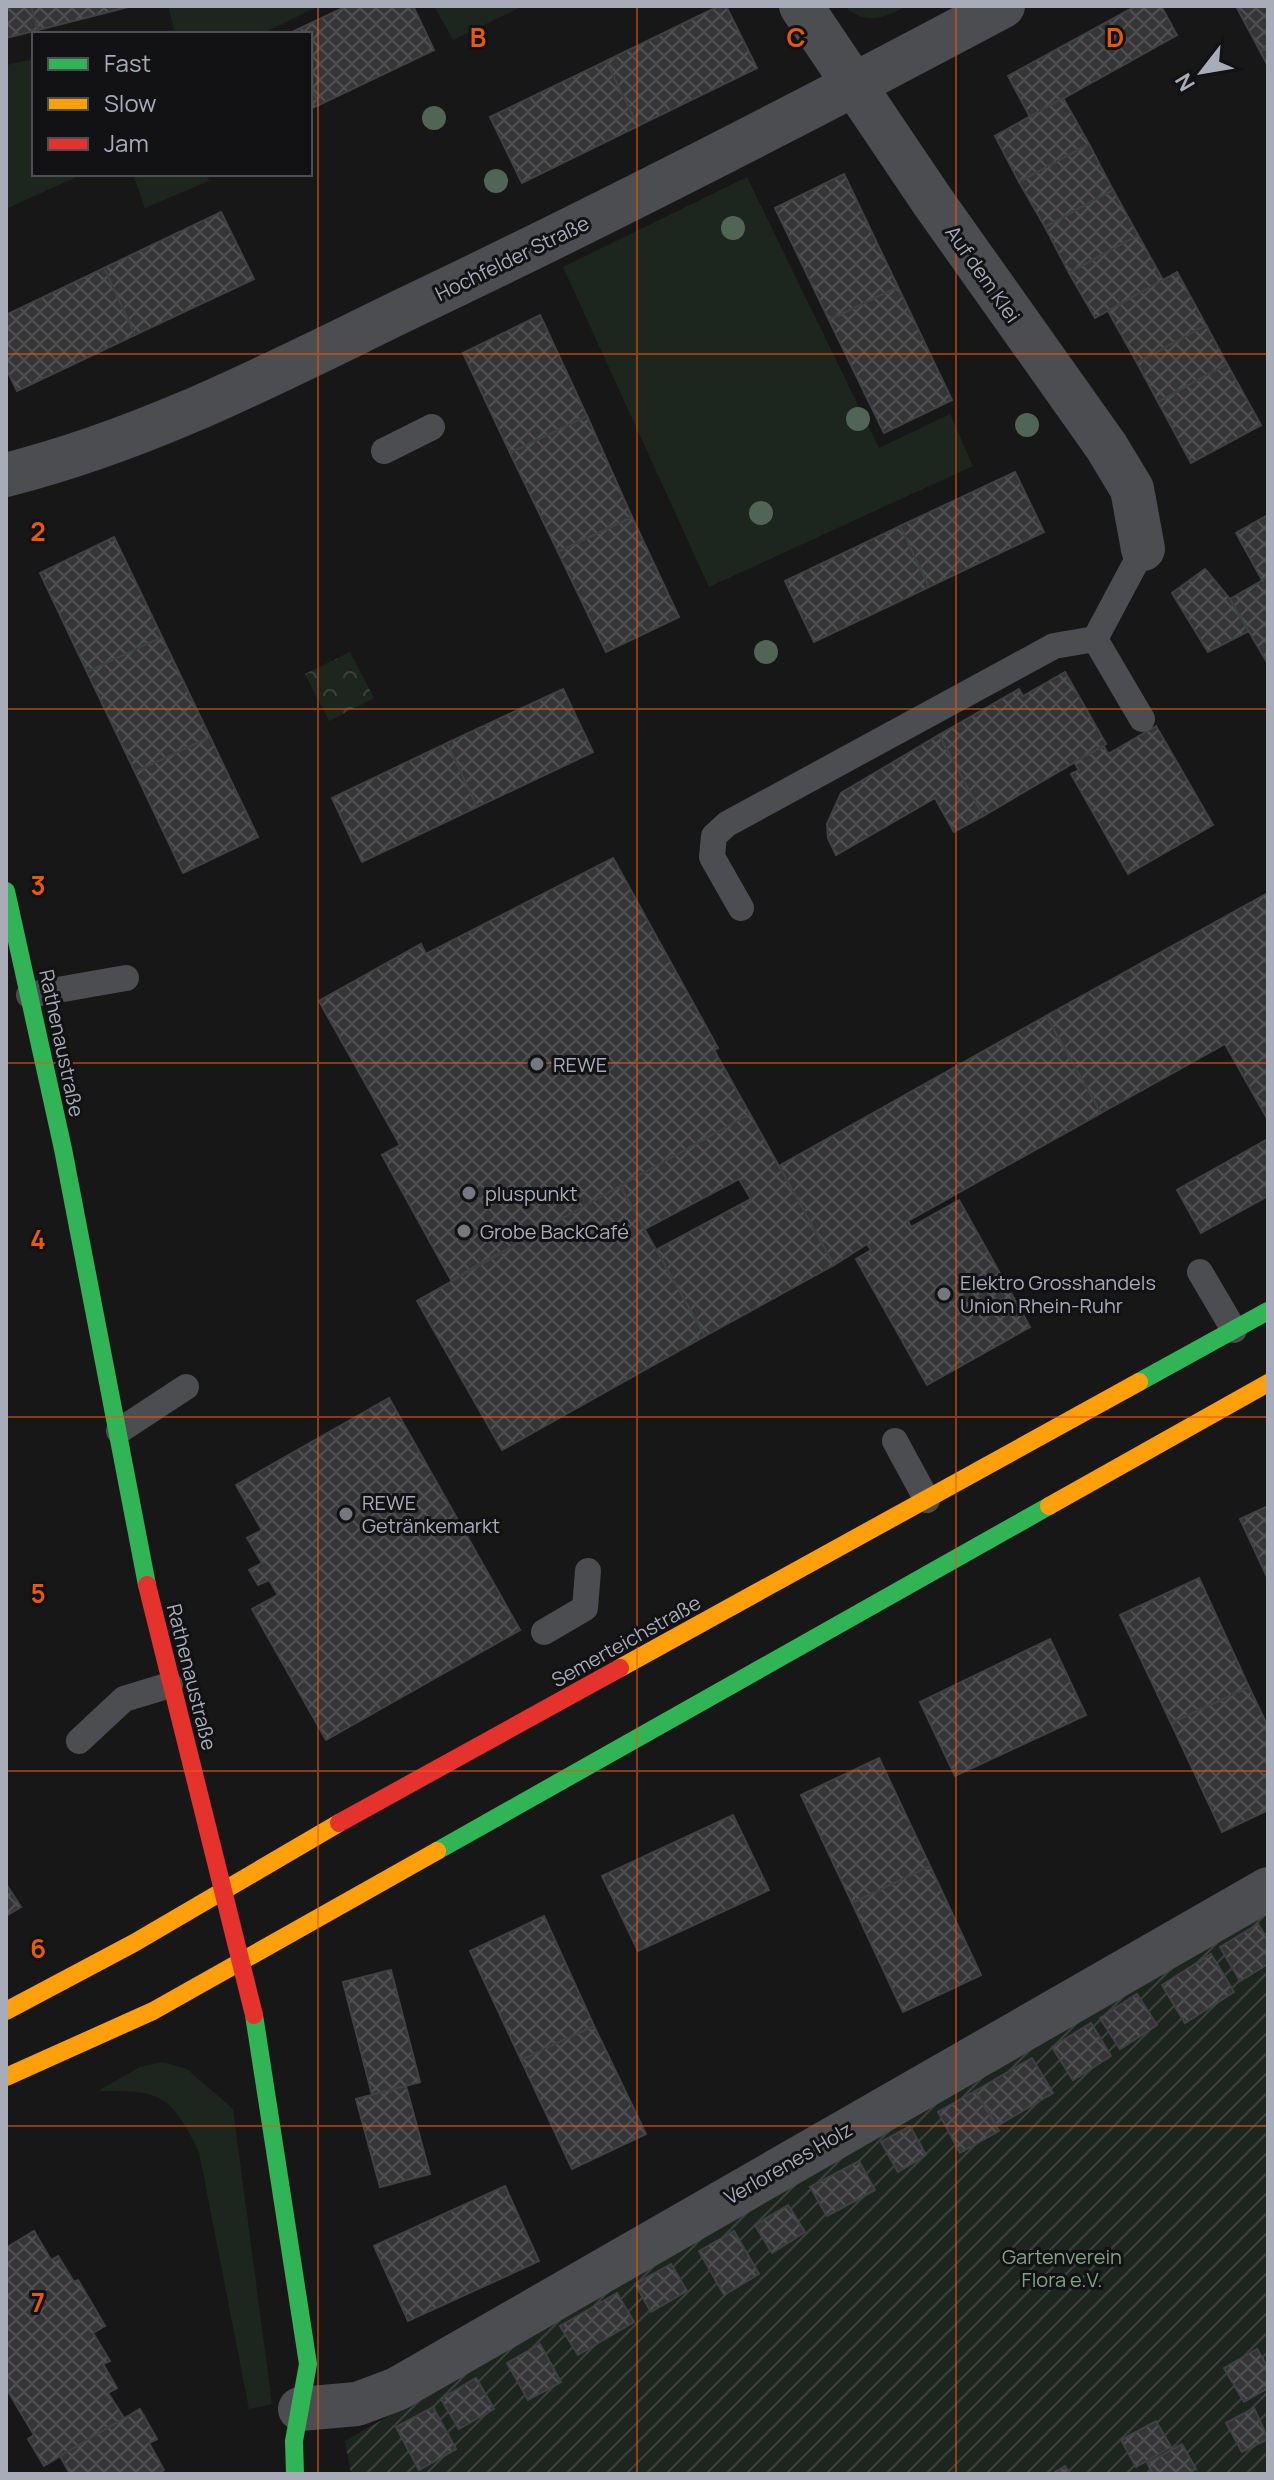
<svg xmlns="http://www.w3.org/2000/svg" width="1274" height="2480" viewBox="0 0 1274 2480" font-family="Manrope,sans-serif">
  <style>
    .grass { fill: #1d251f }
    .park { fill: url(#park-crowns) }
    .garden { fill: url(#garden-furrows) }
    .building { fill: url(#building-cross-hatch); stroke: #404143; stroke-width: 2 }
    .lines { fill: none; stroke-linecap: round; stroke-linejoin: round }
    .lane { stroke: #4b4d50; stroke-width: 26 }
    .street { stroke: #4b4d50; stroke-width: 44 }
    .fast { stroke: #30b455; stroke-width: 18 }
    .slow { stroke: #ff9f0a; stroke-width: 18 }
    .jam { stroke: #e5322d; stroke-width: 18 }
    .tree { fill: #506553 }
    .grid { fill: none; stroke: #e8590c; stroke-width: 2; stroke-opacity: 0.55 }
    .poi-dot { fill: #757880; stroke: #121113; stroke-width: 3 }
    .labels { text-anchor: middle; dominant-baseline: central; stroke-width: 6; stroke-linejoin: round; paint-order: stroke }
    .street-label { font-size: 20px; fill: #a8acb9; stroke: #121113 }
    .poi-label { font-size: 20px; fill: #a8acb9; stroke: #121113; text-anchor: start }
    .park-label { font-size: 20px; fill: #7fa484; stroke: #121113 }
    .grid-label { font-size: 26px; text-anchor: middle; font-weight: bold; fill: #e8590c; stroke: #121113; stroke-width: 6; stroke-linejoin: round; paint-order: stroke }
  </style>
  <defs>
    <pattern id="park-crowns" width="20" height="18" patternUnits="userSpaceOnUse" patternTransform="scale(2)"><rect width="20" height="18" fill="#1d251f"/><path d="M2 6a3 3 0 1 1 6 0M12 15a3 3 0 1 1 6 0" fill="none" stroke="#3b423d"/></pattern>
    <pattern id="garden-furrows" width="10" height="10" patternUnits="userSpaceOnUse" patternTransform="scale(2)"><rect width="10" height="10" fill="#1d251f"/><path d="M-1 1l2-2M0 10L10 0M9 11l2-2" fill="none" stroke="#3b423d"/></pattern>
    <pattern id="building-cross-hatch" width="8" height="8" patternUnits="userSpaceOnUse" patternTransform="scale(2)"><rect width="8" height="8" fill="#353537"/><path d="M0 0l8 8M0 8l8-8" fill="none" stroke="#4f5052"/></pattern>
  </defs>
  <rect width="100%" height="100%" fill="#171717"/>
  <g class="grass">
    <path d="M168,6h151l-57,28h-106l18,-4z"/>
    <path d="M434,6h89l-70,34z"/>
    <path d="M844,6h63c-23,12 -41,20 -63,0z"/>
    <path d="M34,59v115h49l-77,35v-144z"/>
    <path d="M133,174h73l3,7 -64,27z"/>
    <path d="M747,177l132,271 71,-34 23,52 -264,121 -146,-320z"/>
    <path d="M162,2062l25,7 46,40 39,295 -23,5 -50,-257c-28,-58 -38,-62 -101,-61l42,-24z"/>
  </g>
  <path class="park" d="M350,652l24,46 -45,23 -24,-47z"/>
  <path class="garden" d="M1268,1911v563h-917l-6,-33z"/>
  <g class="building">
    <path d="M6,6h25l7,24 -32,8z"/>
    <path d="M31,6h101l-94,24z"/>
    <path d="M347,6h66l21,44 -115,55 -9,-20v-51h-22z"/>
    <path d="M719,6h7l31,62 -119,58 -32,-65z"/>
    <path d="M1136,6h25l16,29 -147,82 -22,-41z"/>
    <path d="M1236,6h32v41l-8,4z"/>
    <path d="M1268,47v19l-8,-15z"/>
    <path d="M606,61l32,65 -116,57 -32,-66z"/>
    <path d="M310,85l9,20 -9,4z"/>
    <path d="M1063,98l26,46 -70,38 -24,-46z"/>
    <path d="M1089,144l24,46 -68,37 -26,-45z"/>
    <path d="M844,174l54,113 -69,33 -54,-112z"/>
    <path d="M1113,190l25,45 -69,38 -24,-46z"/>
    <path d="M221,212l33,67 -119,56 -31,-67z"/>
    <path d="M1138,235l25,45 -68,38 -26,-45z"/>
    <path d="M104,268l31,67 -118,56 -11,-23v-53z"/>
    <path d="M1177,272l29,53 -69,38 -29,-52z"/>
    <path d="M898,287l54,113 -68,33 -55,-113z"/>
    <path d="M540,315l47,101 -77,37 -47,-100z"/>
    <path d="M1206,325l21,39 -69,38 -21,-39z"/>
    <path d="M1227,364l34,61 -70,38 -33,-61z"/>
    <path d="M587,416l45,101 -74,35 -48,-99z"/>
    <path d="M1015,472l29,60 -115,55 -29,-61z"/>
    <path d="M1268,515v62l-6,3 -26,-47z"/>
    <path d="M632,517l47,100 -73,35 -48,-100z"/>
    <path d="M900,526l29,61 -115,55 -29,-61z"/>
    <path d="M114,537l48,100 -75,35 -47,-99z"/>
    <path d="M1205,569l25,30 19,32 -41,21 -36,-59z"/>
    <path d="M1268,577v87l-38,-65z"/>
    <path d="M162,637l48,100 -75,35 -48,-100z"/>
    <path d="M1065,672l41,72 -123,72 -44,-81 80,-46 4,7z"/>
    <path d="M563,689l30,63 -116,55 -30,-64z"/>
    <path d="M1156,726l57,99 -85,49 -57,-100 8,-4 -5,-8 30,-16 4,8z"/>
    <path d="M939,735l44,81 -29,16 -19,-34 -99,57 -8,-17 -1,-14 14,-31z"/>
    <path d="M210,737l48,100 -75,36 -48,-101z"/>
    <path d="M447,743l30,64 -115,55 -30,-64z"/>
    <path d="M613,858l105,190 -4,2 36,64 -299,166 -69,-125 18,-10 -81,-144 102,-57 5,10z"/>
    <path d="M1268,893v227l-43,-76 -124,69 -55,-97z"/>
    <path d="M1046,1016l55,97 -193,108 3,6 48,-27 71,127 -103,58 -71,-126 15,-9 -4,-6 -33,21 -55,-99z"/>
    <path d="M750,1114l84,151 -129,71 -49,-86 95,-51 -12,-20 -94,50 -25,-43z"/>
    <path d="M1268,1139v57l-67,37 -24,-43z"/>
    <path d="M620,1186l85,150 -203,114 -85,-149z"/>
    <path d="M389,1398l131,232 -194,110 -74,-131 26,-14 -9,-15 -11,5 -9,-15 13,-7 -15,-25 15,-8 -26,-45z"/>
    <path d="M1268,1506v73l-28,-60z"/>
    <path d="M1199,1578l50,109 -78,36 -51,-108z"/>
    <path d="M1050,1639l36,76 -131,61 -35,-74z"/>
    <path d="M1249,1687l19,40v83l-46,22 -51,-109z"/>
    <path d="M879,1758l51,108 -78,37 -51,-108z"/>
    <path d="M733,1815l36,75 -131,61 -36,-75z"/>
    <path d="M930,1866l51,109 -78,37 -51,-109z"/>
    <path d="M8,1887l13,20 -15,9v-28z"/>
    <path d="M544,1916l50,110 -73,34 -51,-109z"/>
    <path d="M1258,1924l10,16v24l-28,17 -20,-34z"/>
    <path d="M1211,1954l23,38 -49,31 -23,-38z"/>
    <path d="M391,1970l29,112 -48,13 -29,-113z"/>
    <path d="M1137,1994l20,31 -37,24 -20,-31z"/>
    <path d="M1091,2023l20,33 -38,24 -21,-33z"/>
    <path d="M594,2026l52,108 -74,35 -51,-109z"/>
    <path d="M1032,2058l21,35 -56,33 -22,-35z"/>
    <path d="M406,2086l24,88 -50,13 -24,-88z"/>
    <path d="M975,2091l24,40 -39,22 -22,-41z"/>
    <path d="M910,2126l16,29 -28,17 -17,-30z"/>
    <path d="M859,2161l16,29 -48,26 -17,-29z"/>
    <path d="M505,2186l34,75 -131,60 -34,-75z"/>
    <path d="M788,2205l17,27 -33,21 -17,-28z"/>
    <path d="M34,2231l17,29 7,-4 16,26 4,-2 27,46 -12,7 17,28 -7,3 14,24 -9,5 16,25 -80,48 -16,-27 6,-4 -28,-47v-140z"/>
    <path d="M734,2231l25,43 -35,21 -25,-44z"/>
    <path d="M671,2264l16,27 -36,21 -16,-28z"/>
    <path d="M617,2293l17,29 -56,33 -18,-29z"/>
    <path d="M540,2344l21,38 -33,18 -21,-37z"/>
    <path d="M1257,2349l11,18v21l-24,14 -20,-34z"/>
    <path d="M476,2378l18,31 -35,20 -18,-30z"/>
    <path d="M433,2407l23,42 -37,21 -23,-43z"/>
    <path d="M1254,2408l14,31 -26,13 -16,-29z"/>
    <path d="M140,2409l17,30 -8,4 15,27 -6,4h-88l-10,-18z"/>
    <path d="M1156,2421l15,26 -35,20 -15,-27z"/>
    <path d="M1182,2444l14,25 -9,5h-34l-6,-11z"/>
    <path d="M1065,2466l5,8h-18z"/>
  </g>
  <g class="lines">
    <g class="lane">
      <path d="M384,451l48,-24"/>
      <path d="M1142,719l-47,-80 48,-90"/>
      <path d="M741,908l-29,-51 2,-21 13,-12 327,-178 41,-7"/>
      <path d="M29,995l97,-17"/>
      <path d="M1200,1272l34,58"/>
      <path d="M119,1431l67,-44"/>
      <path d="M895,1441l32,59"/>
      <path d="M544,1632l41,-24 3,-37"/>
      <path d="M79,1741l45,-42 46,-14"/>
    </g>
    <g class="street">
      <path d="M801,6l132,196 173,244 26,43 11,60"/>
      <path d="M6,475c145,-37 266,-101 400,-166 202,-96 400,-198 597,-303"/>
      <path d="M300,2409l57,-5 40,-15 871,-500"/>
    </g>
    <g class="fast">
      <path d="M6,891l57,258 84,436"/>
      <path d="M1139,1382l129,-71"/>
      <path d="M437,1851l612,-345"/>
      <path d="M254,2015l54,349 -14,77 1,33"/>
    </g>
    <g class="slow">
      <path d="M1049,1506l219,-123"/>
      <path d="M620,1668l519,-286"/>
      <path d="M6,2011l128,-68 205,-120"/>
      <path d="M6,2077l147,-66 284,-160"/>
    </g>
    <g class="jam">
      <path d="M147,1585l107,430"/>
      <path d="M339,1823l281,-155"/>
    </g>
  </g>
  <g class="tree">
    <circle cx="434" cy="118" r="12"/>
    <circle cx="496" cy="181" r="12"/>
    <circle cx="733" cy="228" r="12"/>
    <circle cx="858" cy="419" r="12"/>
    <circle cx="1027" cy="425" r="12"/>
    <circle cx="761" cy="513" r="12"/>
    <circle cx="766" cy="652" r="12"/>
  </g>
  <path class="grid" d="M318,6v2468M637,6v2468M956,6v2468M6,354h1262M6,709h1262M6,1063h1262M6,1417h1262M6,1771h1262M6,2126h1262"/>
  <g class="poi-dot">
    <circle cx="537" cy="1064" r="8"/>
    <circle cx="469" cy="1193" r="8"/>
    <circle cx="464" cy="1231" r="8"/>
    <circle cx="944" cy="1294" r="8"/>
    <circle cx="346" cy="1514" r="8"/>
  </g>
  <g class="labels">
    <g class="street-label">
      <text transform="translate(512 258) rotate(-26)">Hochfelder Straße</text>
      <text transform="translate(983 274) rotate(55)">Auf dem Klei</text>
      <text transform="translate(62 1043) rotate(78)">Rathenaustraße</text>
      <text transform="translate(626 1641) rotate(-29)">Semerteichstraße</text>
      <text transform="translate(192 1677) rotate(76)">Rathenaustraße</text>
      <text transform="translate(788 2163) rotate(-30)">Verlorenes Holz</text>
    </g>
    <g class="poi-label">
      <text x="553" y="1064">REWE</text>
      <text x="485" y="1193">pluspunkt</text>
      <text x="480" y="1231">Grobe BackCafé</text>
      <text x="960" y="1282">Elektro Grosshandels<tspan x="960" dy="23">Union Rhein-Ruhr</tspan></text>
      <text x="362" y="1502">REWE<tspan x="362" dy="23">Getränkemarkt</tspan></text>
    </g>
    <g class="park-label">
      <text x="1062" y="2256">Gartenverein<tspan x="1062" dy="23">Flora e.V.</tspan></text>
    </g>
  </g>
  <g class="grid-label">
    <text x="478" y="47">B</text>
    <text x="796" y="47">C</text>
    <text x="1115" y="47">D</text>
    <text x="38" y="541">2</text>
    <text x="38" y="895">3</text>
    <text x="38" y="1249">4</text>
    <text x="38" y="1603">5</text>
    <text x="38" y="1958">6</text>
    <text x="38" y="2312">7</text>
  </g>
  <rect width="1274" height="2480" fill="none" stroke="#a8acb9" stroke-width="16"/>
  <rect x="32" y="32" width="280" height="144" fill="#121113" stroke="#4e4f55" stroke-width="2"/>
  <rect x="48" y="58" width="40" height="12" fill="#30b455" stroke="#4e4f55" stroke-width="2"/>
  <text x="104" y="72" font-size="24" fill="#a8acb9">Fast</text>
  <rect x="48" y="98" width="40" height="12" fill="#ff9f0a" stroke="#4e4f55" stroke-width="2"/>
  <text x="104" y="112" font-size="24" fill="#a8acb9">Slow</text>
  <rect x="48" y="138" width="40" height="12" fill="#e5322d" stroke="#4e4f55" stroke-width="2"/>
  <text x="104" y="152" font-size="24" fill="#a8acb9">Jam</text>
  <g transform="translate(1202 72) rotate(239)" stroke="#121113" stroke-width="6" paint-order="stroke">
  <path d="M0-6L14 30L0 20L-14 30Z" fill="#a8acb9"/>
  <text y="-12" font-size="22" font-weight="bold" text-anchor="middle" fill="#a8acb9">N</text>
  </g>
</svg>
